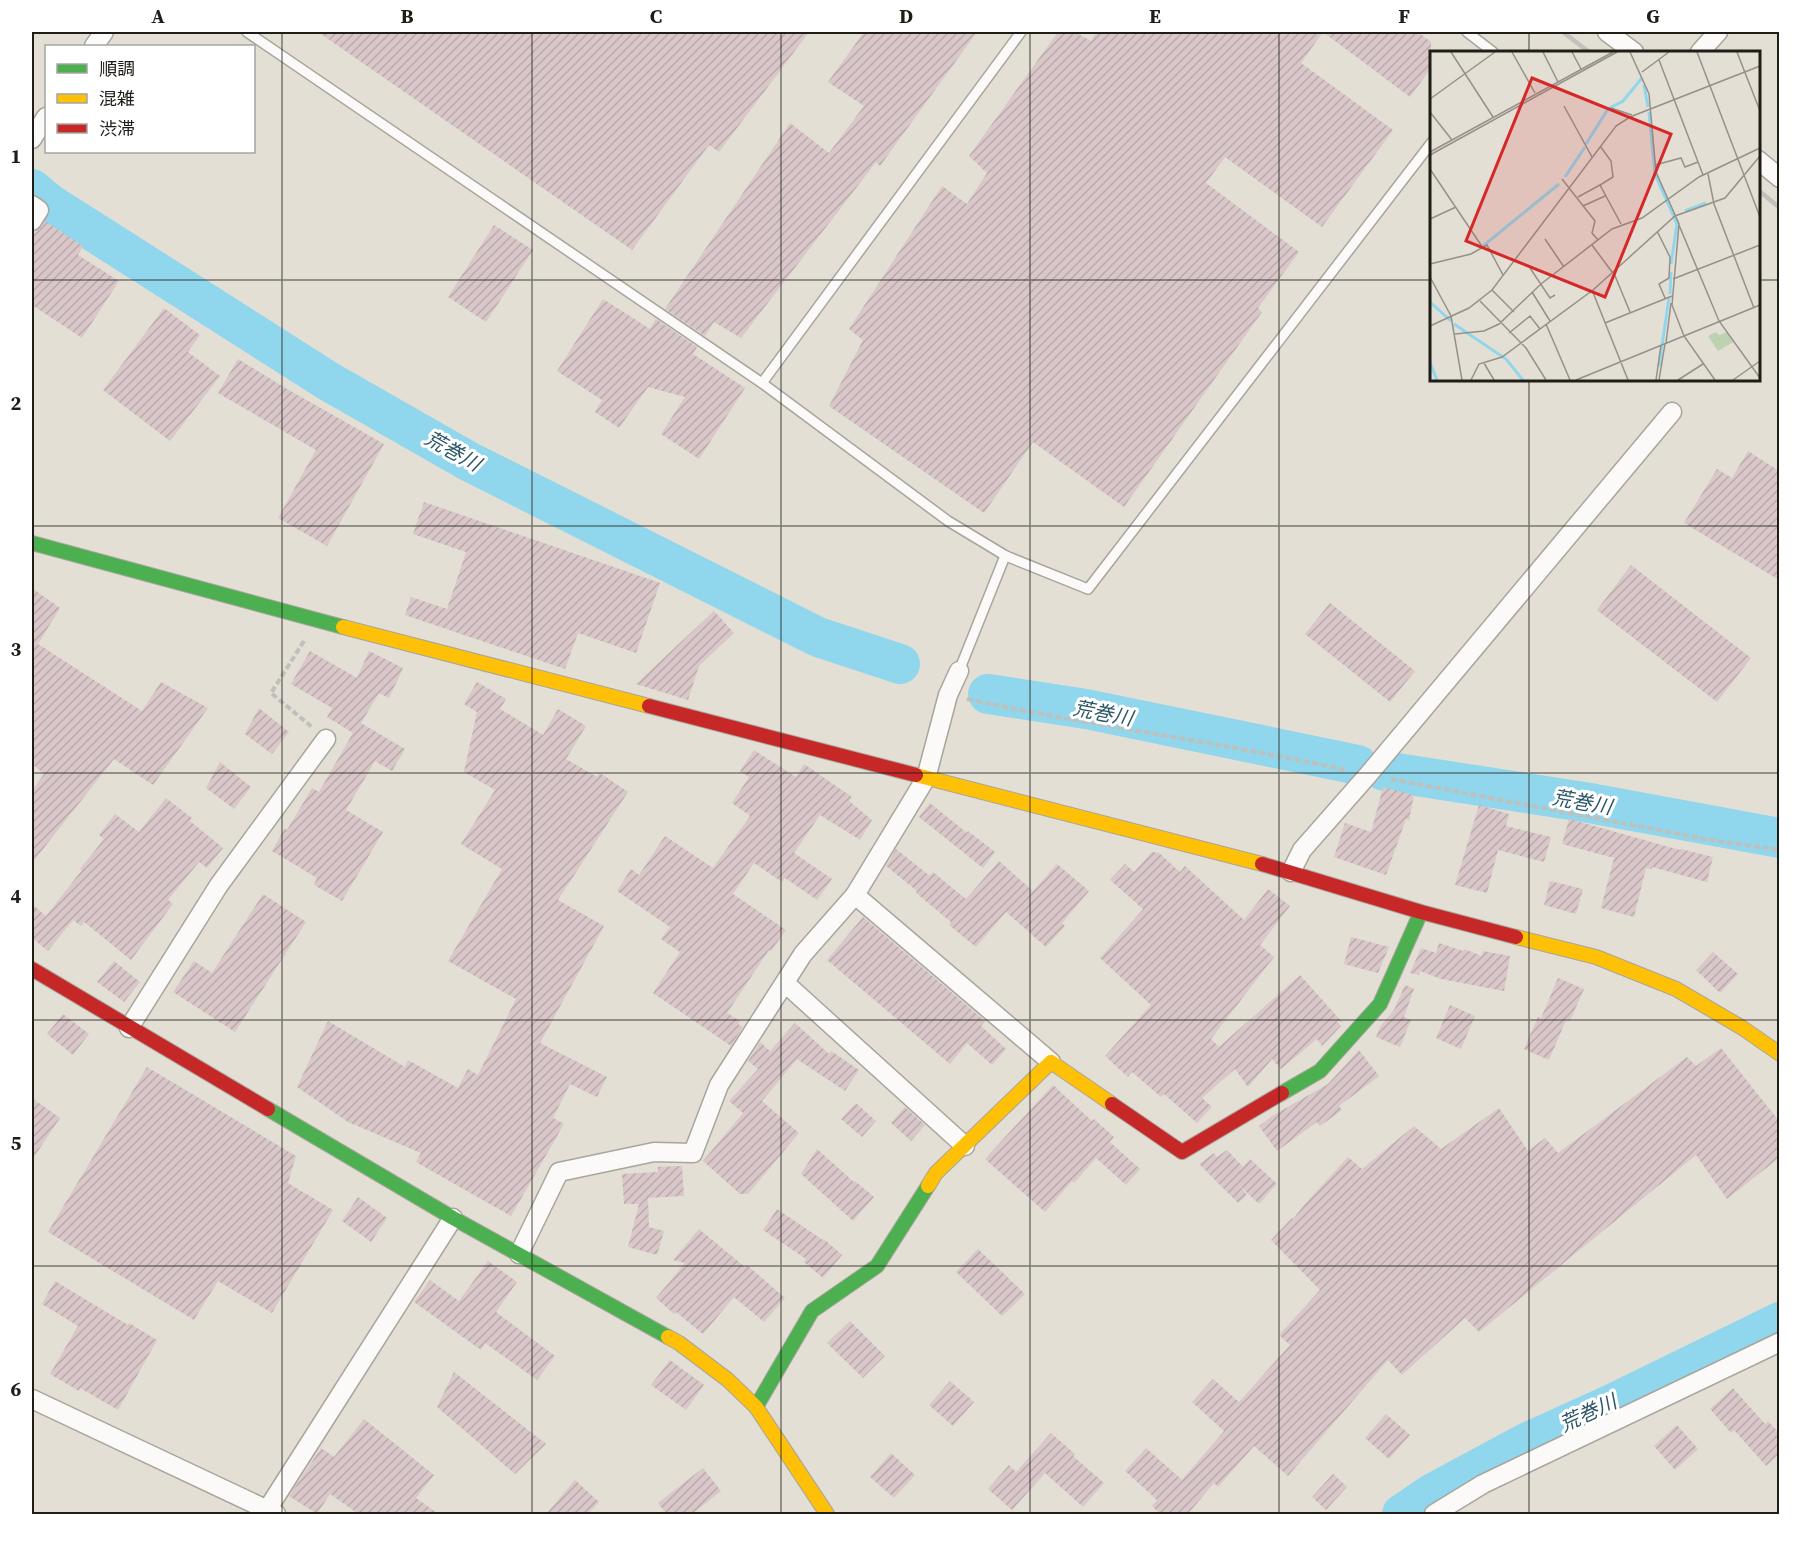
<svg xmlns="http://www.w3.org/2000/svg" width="1811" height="1546" viewBox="0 0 1811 1546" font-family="'Source Serif 4','Noto Sans JP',serif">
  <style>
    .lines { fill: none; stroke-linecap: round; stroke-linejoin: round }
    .river { stroke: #90d6ec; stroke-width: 40 }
    .building { fill: url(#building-hatch) }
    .lane-casing { stroke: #a8a59d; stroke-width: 12 }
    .street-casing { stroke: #a8a59d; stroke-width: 21 }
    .fast-casing { stroke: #a8a59d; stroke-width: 16 }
    .slow-casing { stroke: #a8a59d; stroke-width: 16 }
    .jam-casing { stroke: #a8a59d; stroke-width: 16 }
    .path { stroke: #bfbfbb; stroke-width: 4; stroke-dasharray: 6 3; stroke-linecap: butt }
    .lane { stroke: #fbfaf9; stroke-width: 9 }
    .street { stroke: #fbfaf9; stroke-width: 18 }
    .fast { stroke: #4caf50; stroke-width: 14 }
    .slow { stroke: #ffc107; stroke-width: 14 }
    .jam { stroke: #c62828; stroke-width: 14 }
    .rail { stroke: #c2c1bf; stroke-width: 4.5 }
    .grid { fill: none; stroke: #1f1d16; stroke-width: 1.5; stroke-opacity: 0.55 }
    .labels { text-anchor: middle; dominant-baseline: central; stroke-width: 6; stroke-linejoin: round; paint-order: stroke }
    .water-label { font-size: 20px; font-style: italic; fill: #2b5666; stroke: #fff }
    .inset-river { fill: none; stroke: #90d6ec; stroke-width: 3 }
    .inset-road { fill: none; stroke: #959189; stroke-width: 1.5 }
    .view { fill: #d62828; fill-opacity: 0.15; stroke: #d62828; stroke-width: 3 }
    .inset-edge { fill: none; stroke: #1f1d16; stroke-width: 3 }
    .neatline { fill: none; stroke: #1f1d16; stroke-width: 2 }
    .grid-label { font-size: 20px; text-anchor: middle; font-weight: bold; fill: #1f1d16 }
  </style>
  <defs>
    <pattern id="building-hatch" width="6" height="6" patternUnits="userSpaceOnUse" patternTransform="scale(1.5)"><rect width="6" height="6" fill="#d9c7c9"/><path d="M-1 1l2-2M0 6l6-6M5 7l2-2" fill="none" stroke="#baaaac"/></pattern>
  </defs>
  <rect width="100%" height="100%" fill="#e3dfd5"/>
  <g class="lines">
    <g class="river">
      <path d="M32,189l18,15 278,177 140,80 350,176 82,27"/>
      <path d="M988,694l98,15 272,56"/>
      <path d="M1384,771l200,31 196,36"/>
      <path d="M1402,1514l31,-21 91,-49 88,-40 168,-82"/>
    </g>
  </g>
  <g class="building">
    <path d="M318,32h491l-90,120 -10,-7 -77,105z"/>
    <path d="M864,32h113l-97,134 -4,-4 -135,176 -27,-16 -9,14 -40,-27 125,-186 39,30 35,-47 -36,-24z"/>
    <path d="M1058,32h17l16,9 6,-9h226l-22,31 92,67 -71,97 -97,-70 -19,26 93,69 -41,56 4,4 -138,195 -91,-65 -49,71 -155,-107 34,-66 -14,-11 93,-143 25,18 20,-31 -18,-17z"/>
    <path d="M1323,32h95l13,10v26l-21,29z"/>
    <path d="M45,221l38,25 -5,9 41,26 -37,57 -50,-33v-70l9,-8z"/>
    <path d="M494,225l39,25 -47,72 -38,-25z"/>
    <path d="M603,299l47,30 6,-10 41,28 -4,7 52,34 -46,71 -38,-25 24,-37 -37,-10 -29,41 -24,-16 7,-12 -45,-29z"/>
    <path d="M164,308l36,27 -12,17 32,24 -50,65 -67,-51z"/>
    <path d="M238,359l49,30 97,55 -57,102 -49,-28 38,-68 -98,-57z"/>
    <path d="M1748,451l31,20v109l-95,-57 33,-54 15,9z"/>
    <path d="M424,502l236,81 -24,70 -58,-20 -13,36 -160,-54 6,-18 36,12 19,-57 -53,-18z"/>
    <path d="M1631,565l120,93 -34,44 -120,-92z"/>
    <path d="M32,588l28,20 -22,36 104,67 19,-29 47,26 -55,77 -39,-26 -82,104v-72l12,-17 -12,-10z"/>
    <path d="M1330,603l85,68 -25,31 -85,-68z"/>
    <path d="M714,611l20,22 -35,33 -11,34 -52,-16z"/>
    <path d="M310,651l47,27 12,-27 34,17 -14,30 -10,-5 -18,30 44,26 -13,22 -17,-10 -29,49 37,22 -41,69 -28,-16 3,-7 -45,-27 13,-23 2,2 25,-42 7,4 34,-59 -26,-16 5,-9 -41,-24z"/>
    <path d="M477,682l29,17 -6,10 43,26 15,-26 28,17 -20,33 31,18 3,-4 28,19 -70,108 46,26 -64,117 67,34 -10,20 -27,-13 -17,34 11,6 -53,92 -95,-54 5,-9 -73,-31 -51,-35 31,-66 77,46 3,-7 50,28 10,-19 10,6 38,-76 -68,-38 54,-92 -41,-25 34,-54 -31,-18 13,-60 -13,-8z"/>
    <path d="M259,708l30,24 -17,22 -27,-20z"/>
    <path d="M754,750l42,27 8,-13 48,33 -3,4 23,19 -12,20 -40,-25 -26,38 38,26 -15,21 -32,-22 -3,4 -28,-19 -21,31 53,36 -15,21 -2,-1 -42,63 13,8 -2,3 5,3 -12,19 -78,-53 27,-41 -19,-13 9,-12 -53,-36 14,-22 8,6 26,-39 48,32 37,-52 -18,-13 17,-26 -9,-6z"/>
    <path d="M220,762l31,25 -17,22 -28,-21z"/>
    <path d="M1383,787l31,8 -5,25 -3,-1 -20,56 -52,-18 11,-34 26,9z"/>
    <path d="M166,798l26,20 -2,3 33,27 -16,20 -8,-6 -31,38 5,4 -42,56 -47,-38 -3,4 -8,-6 -25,31 -16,-13v-34l14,12 36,-46 -2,-1 24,-30 -5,-4 16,-21 24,18z"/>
    <path d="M930,803l37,30 1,-2 27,21 -12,16 -64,-51z"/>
    <path d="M1479,805l30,9 -3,12 45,11 -7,25 -46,-12 -11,43 -32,-8z"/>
    <path d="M1569,819l111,31 1,-1 32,8 -6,25 -55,-15v2l-6,-1 -12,49 -33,-9 13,-50 -52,-14z"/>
    <path d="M896,849l34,27 3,-4 33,27 33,-38 34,30 24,-27 32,27 -27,32 3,3 -19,21 -40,-35 -30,35 -27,-22 2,-3 -35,-29 1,-2 -31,-25z"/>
    <path d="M1152,852l7,1 21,19 5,-6 59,54 24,-31 22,17 -30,39 14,12 -63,82 8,8 81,-72 43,48 -7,-3 5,6 -19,20 -5,-7 -36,30 -9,-10 -24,28 -13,-18 -33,29 10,9 -15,16 -33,-29 -3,3 -29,-25 -4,5 -23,-21 46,-51 -51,-47 43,-49 -33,-29 15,-16 9,8z"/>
    <path d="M1550,881l33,8 -7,25 -32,-9z"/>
    <path d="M263,894l43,28 -71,110 -62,-40 21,-31 18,12z"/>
    <path d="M863,917l122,104 -4,5 25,23 -14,16 -25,-22 -17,21 -123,-104z"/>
    <path d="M1351,937l38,10 -11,26 -34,-9z"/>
    <path d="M1439,943l24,8 1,-2 18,7 1,-5 27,5 -6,35 -63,-12 -21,-8 -1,4 -9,-2 11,-25 15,5z"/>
    <path d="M1713,952l25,22 -18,19 -24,-23z"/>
    <path d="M114,961l26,21 -16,20 -27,-20z"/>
    <path d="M1558,978l26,11 -14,32 -4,-1 -17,40 -25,-11 14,-32 3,1z"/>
    <path d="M1405,985l9,4 -10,28 7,3 -11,27 -24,-10 4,-10 14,-17z"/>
    <path d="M1450,1005l25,11 -14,33 -25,-11z"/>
    <path d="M63,1014l26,20 -16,21 -26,-21z"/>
    <path d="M795,1023l34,31 2,-3 28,19 -14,21 -48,-32 -35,42 37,32 -51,61h-8l-37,-33 40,-48 -14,-12 29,-32 -10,-8 12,-19 10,9z"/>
    <path d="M1721,1048l58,73v37l-52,41 -31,-44 -217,177 -14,-14 -63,57 -14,-15 -100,116 -34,-30 -36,41 -4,-4 -27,32h-26l-9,-9 5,-6 -32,-29 21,-23 36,32 42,-49 -32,-29 21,-23 26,23 51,-57 -11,-10 41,-45 -49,-50 21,-22 1,1 11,-14 44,-48 14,12 52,-43 27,23 58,-41 29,43 17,-13 13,15 129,-96 9,9z"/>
    <path d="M1359,1050l20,26 -40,30 3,4 -22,16 -3,-4 -40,29 -18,-25 13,-10 56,-32z"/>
    <path d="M147,1067l149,89 -8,27 45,27 -61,103 -54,-32 -24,39 -146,-88z"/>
    <path d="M1053,1085l39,36 2,-2 20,18 -4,5 30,27 -14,16 -30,-27 -22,25 -2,-2 -27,31 -60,-53z"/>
    <path d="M32,1098l28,20 -28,42z"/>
    <path d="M856,1103l20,18 -14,16 -21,-18z"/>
    <path d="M905,1107l20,18 -14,16 -20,-18z"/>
    <path d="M817,1149l37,33 1,-1 19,16 -21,24 -52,-47z"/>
    <path d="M1227,1150l16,17 7,-8 27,25 -18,20 -19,-18 7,9 -9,8 -39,-39 15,-11 3,4z"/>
    <path d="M682,1166l2,30 -36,2 1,29 15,4 -7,24 -29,-8 11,-43h-15l-2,-30 36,-2v-5z"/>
    <path d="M358,1197l29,21 -16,24 -29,-21z"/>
    <path d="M777,1209l46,31 1,-1 18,16 -19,23 -19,-16 2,-3 -43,-29z"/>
    <path d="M699,1229l46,38 2,-2 38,33 -21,24 -30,-25 -31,37 -27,-22 -2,2 -18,-16 29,-35 -12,-3z"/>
    <path d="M978,1249l47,45 -23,22 -46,-44z"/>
    <path d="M488,1261l29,21 -21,30 59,44 -18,24 -52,-37 -4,7 -67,-48 16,-22 29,21z"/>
    <path d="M55,1281l73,44 1,-2 28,17 -39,70 -38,-22 -1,3 -29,-17 28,-48 -36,-22z"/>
    <path d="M850,1321l35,35 -22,22 -36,-35z"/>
    <path d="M670,1360l34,25 -18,25 -35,-25z"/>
    <path d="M454,1372l92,72 -31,30 -78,-67z"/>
    <path d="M950,1381l24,21 -21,24 -24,-21z"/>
    <path d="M1733,1388l32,36 3,-3 11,12v21l-13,12 -32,-36 -3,3 -21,-24z"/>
    <path d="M1386,1414l24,21 -21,24 -24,-21z"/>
    <path d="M364,1419l70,56 -18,23 24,17h-80l-30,-21 -13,20 -28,-18 32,-48 13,9z"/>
    <path d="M1677,1425l21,24 -23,21 -21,-24z"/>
    <path d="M1051,1433l24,21 -2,2 31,27 -21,24 -38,-34 -33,37 -24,-21 21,-24 7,7z"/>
    <path d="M891,1453l24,22 -21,23 -24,-21z"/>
    <path d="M703,1468l18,23 -30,24h-24l-9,-12z"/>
    <path d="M1333,1474l14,13 -21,23 -14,-13z"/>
    <path d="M575,1480l24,22 -12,13h-42z"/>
  </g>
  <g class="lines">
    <defs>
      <g id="lane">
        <path d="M247,32l515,351 186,138 58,35 82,33 344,-447"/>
        <path d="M1467,32l26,20"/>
        <path d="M762,383l259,-351"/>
        <path d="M959,671l46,-115h1"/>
      </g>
      <g id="street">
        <path d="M1607,32l27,20"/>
        <path d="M94,46l10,-14"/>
        <path d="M1700,52l18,-20"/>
        <path d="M32,139l14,-22"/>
        <path d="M1758,160l22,18"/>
        <path d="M32,205l7,5 -7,11"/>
        <path d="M1291,872l11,-22 66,-75 304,-363"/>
        <path d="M855,895l196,167"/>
        <path d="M785,983l180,163"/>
        <path d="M129,1028l90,-143 107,-146"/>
        <path d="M519,1254l40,-82 95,-20 39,1 26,-68 84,-131 52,-59 71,-117 22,-83 11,-24"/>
        <path d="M32,1399l244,115"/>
        <path d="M267,1510l186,-292"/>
        <path d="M1434,1514l49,-30 297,-142"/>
      </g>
      <g id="fast">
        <path d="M32,543l311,84"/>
        <path d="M1282,1093l38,-22 60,-67 41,-92"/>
        <path d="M268,1109l185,109 215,119"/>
        <path d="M756,1407l56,-96 65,-45 51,-80"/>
      </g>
      <g id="slow">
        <path d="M343,627l306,79"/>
        <path d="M916,775l346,89"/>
        <path d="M1516,937l80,20 80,32 65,38 39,27"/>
        <path d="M928,1186l8,-13 115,-111 61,42"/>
        <path d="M668,1337l11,6 49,37 28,27 71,107"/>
      </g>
      <g id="jam">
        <path d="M649,706l267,69"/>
        <path d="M1262,864l159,48 95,25"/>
        <path d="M32,969l236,140"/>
        <path d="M1112,1104l70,48 100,-59"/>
      </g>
    </defs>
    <use href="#lane" class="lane-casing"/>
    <use href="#street" class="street-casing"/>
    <use href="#fast" class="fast-casing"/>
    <use href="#slow" class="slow-casing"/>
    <use href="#jam" class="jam-casing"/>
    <g class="path">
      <path d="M304,641l-33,52 41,34"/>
      <path d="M967,699c125,27 253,43 379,71"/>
      <path d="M1391,779l325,62 64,9"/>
    </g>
    <use href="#lane" class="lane"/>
    <use href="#street" class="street"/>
    <use href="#fast" class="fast"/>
    <use href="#slow" class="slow"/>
    <use href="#jam" class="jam"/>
    <g class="rail">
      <path d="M1563,32l26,20"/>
      <path d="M1758,190l22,18"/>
    </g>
  </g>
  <path class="grid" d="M282,32v1482M532,32v1482M781,32v1482M1030,32v1482M1279,32v1482M1529,32v20M32,280h1400M1758,280h22M1529,380v1134M32,526h1748M32,773h1748M32,1020h1748M32,1266h1748"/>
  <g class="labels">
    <g class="water-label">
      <text transform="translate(453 451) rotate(29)">荒巻川</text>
      <text transform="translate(1103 713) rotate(11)">荒巻川</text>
      <text transform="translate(1582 802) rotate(10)">荒巻川</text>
      <text transform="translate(1588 1413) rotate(-25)">荒巻川</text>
    </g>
  </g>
  <g transform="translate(1430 51)">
    <rect width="330" height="330" fill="#e3dfd5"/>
    <path d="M286,281l3,3 8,-3 6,10 -15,9 -10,-15z" fill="#bed2b2"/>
    <path class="inset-river" d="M214,34l4,22M219,61l6,62 22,50 -6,40M156,93l22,-35 15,-8 19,-23M135,126l20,-30M255,160l21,-8M53,195l76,-62M240,243l1,-22M0,251l21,19M24,273l52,35 17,21M0,312l7,17M229,315l10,-68"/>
    <path class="inset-road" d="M21,1l42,65M82,1l23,41M113,1l15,30M142,1l9,17M200,1l19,42 7,78 23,52 -7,81 12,31 31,44M267,1l63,165M307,1l23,59M229,9l44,115M212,21l27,-20M0,48l65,-47M134,55l28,51M181,57l21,7M0,61l22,28M170,95l11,15 2,16 -13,8 21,39M0,101l183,-100M0,104l187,-103M225,114l26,-7 4,9 13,-5M0,118l53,79M278,123l6,30 40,104M132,128l33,42 -3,12 6,7M148,146l22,-12M153,155l22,-10M0,168l26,-12M249,174l40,96 41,57M227,180l13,26 -1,21 -10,6 6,14M115,188l19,28M162,194l20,27M0,213l41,-10 16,-9 16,30M100,217l20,30 5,-3M183,220l17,41M0,226l21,39 11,64M243,228l87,-34M62,239l22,22M162,239l36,90M102,241l18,29M50,250l46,47 20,32M175,272l67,-27M116,273l24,56M0,275l39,-18 23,-18 124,-164 14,-9 130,-51M79,282l21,-17 10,13M25,283l29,-3 15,-7 42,-40 71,-55 30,-11 57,-41 61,-29M236,292l5,-40M54,312l10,17M41,329l8,-16 23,-7 91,-67 82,-74 50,-18 35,-42M146,329l184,-75M226,329l5,-35M229,329l6,-36M248,329l25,-16M303,329l27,-19"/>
    <path class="view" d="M102,27l139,56 -66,163 -139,-56z"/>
    <rect width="330" height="330" class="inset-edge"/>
  </g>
  <rect width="1811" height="1546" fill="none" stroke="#ffffff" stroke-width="66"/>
  <rect x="45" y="45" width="210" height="108" fill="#ffffff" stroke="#a5a5a2" stroke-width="1.5"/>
  <rect x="57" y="64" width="30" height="9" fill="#4caf50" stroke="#a5a5a2" stroke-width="1.5"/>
  <text x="99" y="75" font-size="18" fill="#1f1d16">順調</text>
  <rect x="57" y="94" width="30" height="9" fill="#ffc107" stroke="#a5a5a2" stroke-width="1.5"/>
  <text x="99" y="105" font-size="18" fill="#1f1d16">混雑</text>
  <rect x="57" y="124" width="30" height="9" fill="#c62828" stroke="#a5a5a2" stroke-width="1.5"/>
  <text x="99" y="135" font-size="18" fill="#1f1d16">渋滞</text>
  <rect x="33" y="33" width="1745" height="1480" class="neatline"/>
  <g class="grid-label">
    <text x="158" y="23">A</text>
    <text x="407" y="23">B</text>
    <text x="656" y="23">C</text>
    <text x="906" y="23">D</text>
    <text x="1155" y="23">E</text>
    <text x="1404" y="23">F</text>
    <text x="1653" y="23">G</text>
    <text x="16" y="163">1</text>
    <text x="16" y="410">2</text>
    <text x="16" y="656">3</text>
    <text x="16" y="903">4</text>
    <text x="16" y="1150">5</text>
    <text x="16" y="1396">6</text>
  </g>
</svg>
